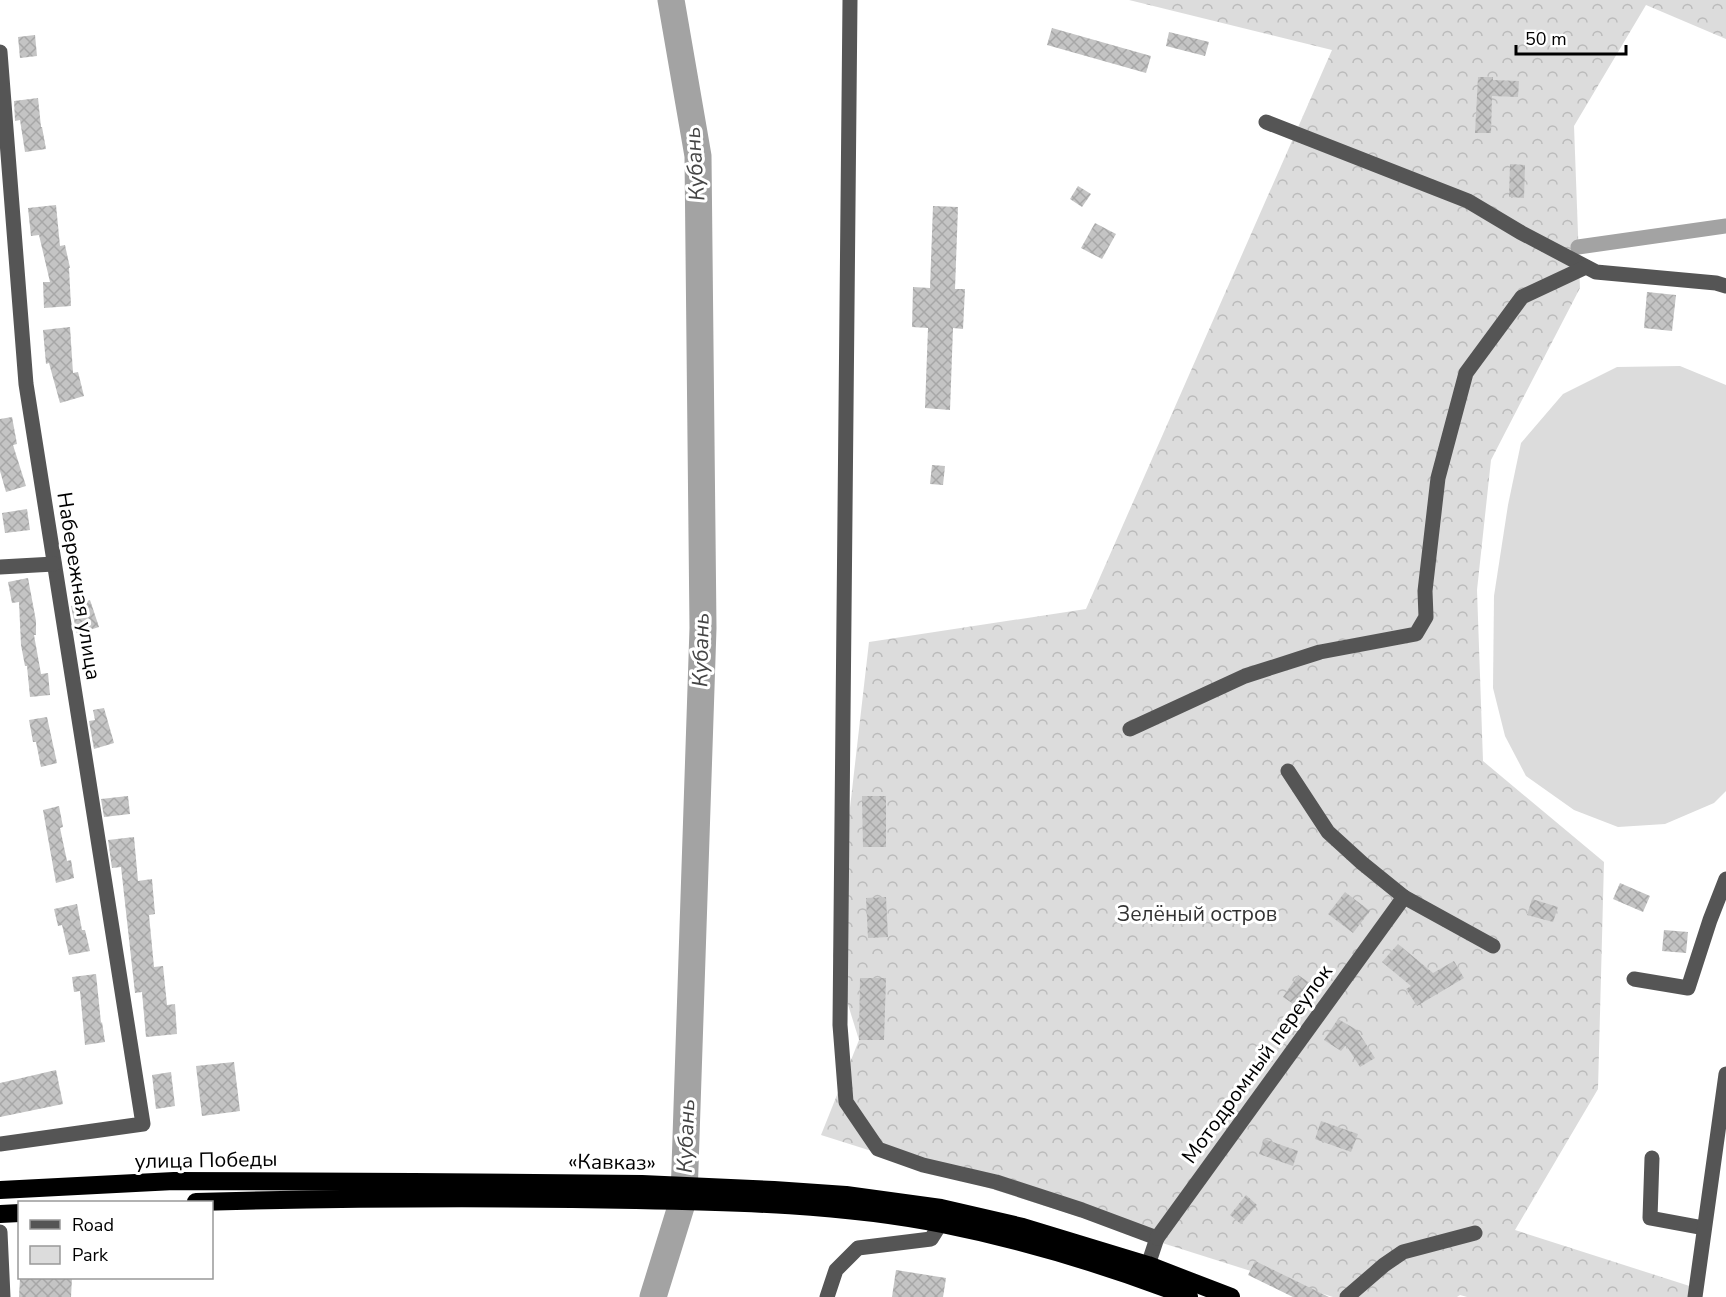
<svg xmlns="http://www.w3.org/2000/svg" width="1726" height="1297" viewBox="0 0 1726 1297" font-family="'Nunito Sans',sans-serif">
  <style>
    .green { fill: #dcdcdc }
    .forest { fill: url(#forest-crowns) }
    .lines { fill: none; stroke-linecap: round; stroke-linejoin: round }
    .canal { stroke: #a3a3a3; stroke-width: 15 }
    .river { stroke: #a3a3a3; stroke-width: 27 }
    .building { fill: url(#building-cross-hatch) }
    .minor { stroke: #555; stroke-width: 15 }
    .highway { stroke: #000; stroke-width: 18 }
    .labels { text-anchor: middle; dominant-baseline: central; stroke-width: 6; stroke-linejoin: round; paint-order: stroke }
    .street-label { font-size: 21px; fill: #000; stroke: #fff }
    .park-label { font-size: 21px; fill: #333; stroke: #fff }
    .water-label { font-size: 22px; font-style: italic; fill: #444; stroke: #fff }
  </style>
  <defs>
    <pattern id="forest-crowns" width="20" height="18" patternUnits="userSpaceOnUse" patternTransform="scale(1.5)"><rect width="20" height="18" fill="#dcdcdc"/><path d="M2 6a3 3 0 1 1 6 0M12 15a3 3 0 1 1 6 0" fill="none" stroke="#bbb"/></pattern>
    <pattern id="building-cross-hatch" width="8" height="8" patternUnits="userSpaceOnUse" patternTransform="scale(1.5)"><rect width="8" height="8" fill="#c4c4c4"/><path d="M0 0l8 8M0 8l8-8" fill="none" stroke="#a7a7a7"/></pattern>
  </defs>
  <rect width="100%" height="100%" fill="#fff"/>
  <path class="green" d="M1680,366l46,19v406l-12,12 -49,21 -47,3 -44,-17 -48,-34 -21,-40 -12,-48 1,-92 14,-91 13,-62 42,-49 54,-27z"/>
  <path class="forest" d="M1129,0h597v39l-80,-34 -72,121 6,162 -89,172 -14,130 6,171 121,101 -6,227 -83,141 187,60 -3,7h-232l-7,-2 -3,2h-124l-512,-162 38,-95 -26,-84 36,-314 217,-33 246,-559z"/>
  <g class="lines">
    <path class="canal" d="M1578,247l148,-21"/>
    <path class="river" d="M653,1297l31,-100 19,-569 -5,-472 -27,-156"/>
  </g>
  <g class="building">
    <path d="M1052,28l99,28 -5,17 -99,-28z"/>
    <path d="M1169,32l40,10 -4,14 -39,-10z"/>
    <path d="M35,35l2,21 -17,2 -2,-21z"/>
    <path d="M1478,77h15v3l26,1 -1,16 -26,-1 -1,37h-16z"/>
    <path d="M38,98l3,29h1l4,22 -21,3 -5,-32 -5,1 -1,-20z"/>
    <path d="M1510,164l15,1 -1,33 -15,-1z"/>
    <path d="M1078,186l13,8 -9,13 -12,-8z"/>
    <path d="M56,205l4,41 5,-1 5,23h-1l2,38 -27,2 -1,-26h7l-11,-47 -8,1 -3,-28z"/>
    <path d="M933,206l25,1 -3,82h10l-2,40 -10,-1 -3,82 -25,-2 3,-80 -16,-1 1,-40 17,1z"/>
    <path d="M1095,223l21,11 -14,25 -21,-11z"/>
    <path d="M1647,292l29,3 -4,36 -28,-3z"/>
    <path d="M70,327l3,46 5,-1 6,24 -24,7 -11,-40 -3,1 -3,-34z"/>
    <path d="M12,417l5,27 -4,1 13,41 -20,6 -6,-21v-52z"/>
    <path d="M932,465l13,1 -2,19 -13,-1z"/>
    <path d="M27,509l3,21 -25,3 -3,-20z"/>
    <path d="M28,578l8,43v14h-2l7,39 7,-1 2,22 -20,2 -3,-31h-2l-4,-21 -2,-43 -7,1 -4,-21z"/>
    <path d="M90,600l9,27 -22,7 -6,-28z"/>
    <path d="M104,708l10,35 -20,6 -5,-28 6,-1 -2,-10z"/>
    <path d="M47,717l10,46 -16,4 -5,-25h-3l-4,-22z"/>
    <path d="M128,796l2,18 -26,3 -3,-18z"/>
    <path d="M862,796h24v51h-23z"/>
    <path d="M59,806l4,21 -3,1 7,33 4,-1 3,18 -18,5 -13,-73z"/>
    <path d="M134,837l4,44 14,-2 3,35 -6,1 5,52 9,-1 4,39 8,-1 2,30 -31,3 -4,-45 -7,1 -14,-126 -9,1 -4,-28z"/>
    <path d="M1620,883l30,13 -7,16 -30,-13z"/>
    <path d="M1345,892l25,19 -17,22 -25,-19z"/>
    <path d="M886,897l2,40 -20,1 -2,-40z"/>
    <path d="M1532,899l26,8 -5,15 -26,-7z"/>
    <path d="M77,904l5,26h3l5,21 -21,4 -7,-30 -4,1 -4,-17z"/>
    <path d="M1664,930l24,2 -2,21 -24,-2z"/>
    <path d="M1398,944l35,29 21,-12 10,17 -47,28 -11,-17 5,-3 -29,-24z"/>
    <path d="M96,974l5,49 1,-1 3,20 -20,3 -5,-54 -6,1 -2,-15z"/>
    <path d="M1298,975l18,12 -15,22 -18,-12z"/>
    <path d="M860,978h26l-2,62h-25z"/>
    <path d="M1338,1019l19,11 18,28 -15,9 -14,-22 -5,6 -17,-11z"/>
    <path d="M234,1062l6,49 -38,5 -6,-50z"/>
    <path d="M56,1070l7,34 -63,13v-34z"/>
    <path d="M171,1072l4,34 -19,3 -4,-34z"/>
    <path d="M1321,1121l37,13 -7,18 -36,-13z"/>
    <path d="M1264,1139l34,12 -5,15 -34,-12z"/>
    <path d="M1246,1195l11,10 -16,19 -11,-9z"/>
    <path d="M1255,1261l74,36h-36l-45,-22z"/>
    <path d="M896,1270l50,8 -3,19h-51z"/>
    <path d="M20,1278h52l-1,19h-52z"/>
  </g>
  <g class="lines">
    <g class="minor">
      <path d="M850,0l-10,1025 6,77 32,47 45,16 73,17 86,28 75,28 -9,27"/>
      <path d="M0,52l26,332 117,740 -143,20"/>
      <path d="M1266,122l202,79 52,31 76,40 120,11 10,3"/>
      <path d="M0,567l54,-3"/>
      <path d="M1130,729l115,-53 75,-24 96,-18 10,-17 -1,-26 13,-113 28,-105 56,-76 64,-30"/>
      <path d="M1288,771l40,61 34,31 42,34"/>
      <path d="M1634,979l54,9 22,-68 16,-41"/>
      <path d="M1652,1158l-2,60 54,10"/>
      <path d="M0,1232l3,65"/>
      <path d="M1157,1238l247,-341 89,49"/>
      <path d="M827,1297l9,-27 22,-22 73,-9 10,-16"/>
      <path d="M1347,1297l37,-32 19,-13 72,-19"/>
      <path d="M1695,1297l31,-223"/>
    </g>
    <g class="highway">
      <path d="M0,1190l174,-9 239,1 229,2 132,6 72,5 95,13 82,19 125,38 83,32"/>
      <path d="M196,1202c146,-4 293,-5 439,-2 102,2 207,4 307,24 85,17 167,42 247,73"/>
      <path d="M0,1214l20,-1"/>
    </g>
  </g>
  <g class="labels">
    <g class="street-label">
      <text transform="translate(79 586) rotate(81)">Набережная улица</text>
      <text transform="translate(1257 1064) rotate(-54)">Мотодромный переулок</text>
      <text transform="translate(206 1160) rotate(-1)">улица Победы</text>
      <text transform="translate(612 1162) rotate(1)">«Кавказ»</text>
    </g>
    <g class="park-label">
      <text x="1197" y="914">Зелёный остров</text>
    </g>
    <g class="water-label">
      <text transform="translate(695 164) rotate(-94)">Кубань</text>
      <text transform="translate(701 650) rotate(-89)">Кубань</text>
      <text transform="translate(686 1136) rotate(-88)">Кубань</text>
    </g>
  </g>
  <rect x="18" y="1201" width="195" height="78" fill="#ffffff" stroke="#999999" stroke-width="1.5"/>
  <rect x="30" y="1220" width="30" height="9" fill="#555555" stroke="#999999" stroke-width="1.5"/>
  <text x="72" y="1231" font-size="18" fill="#000000">Road</text>
  <rect x="30" y="1246" width="30" height="18" fill="#dcdcdc" stroke="#999999" stroke-width="1.5"/>
  <text x="72" y="1261" font-size="18" fill="#000000">Park</text>
  <path d="M1516 45v9h110v-9" fill="none" stroke="#000000" stroke-width="3"/>
  <text x="1525" y="45" font-size="18" fill="#000000" stroke="#ffffff" stroke-width="4.5" paint-order="stroke">50 m</text>
</svg>
